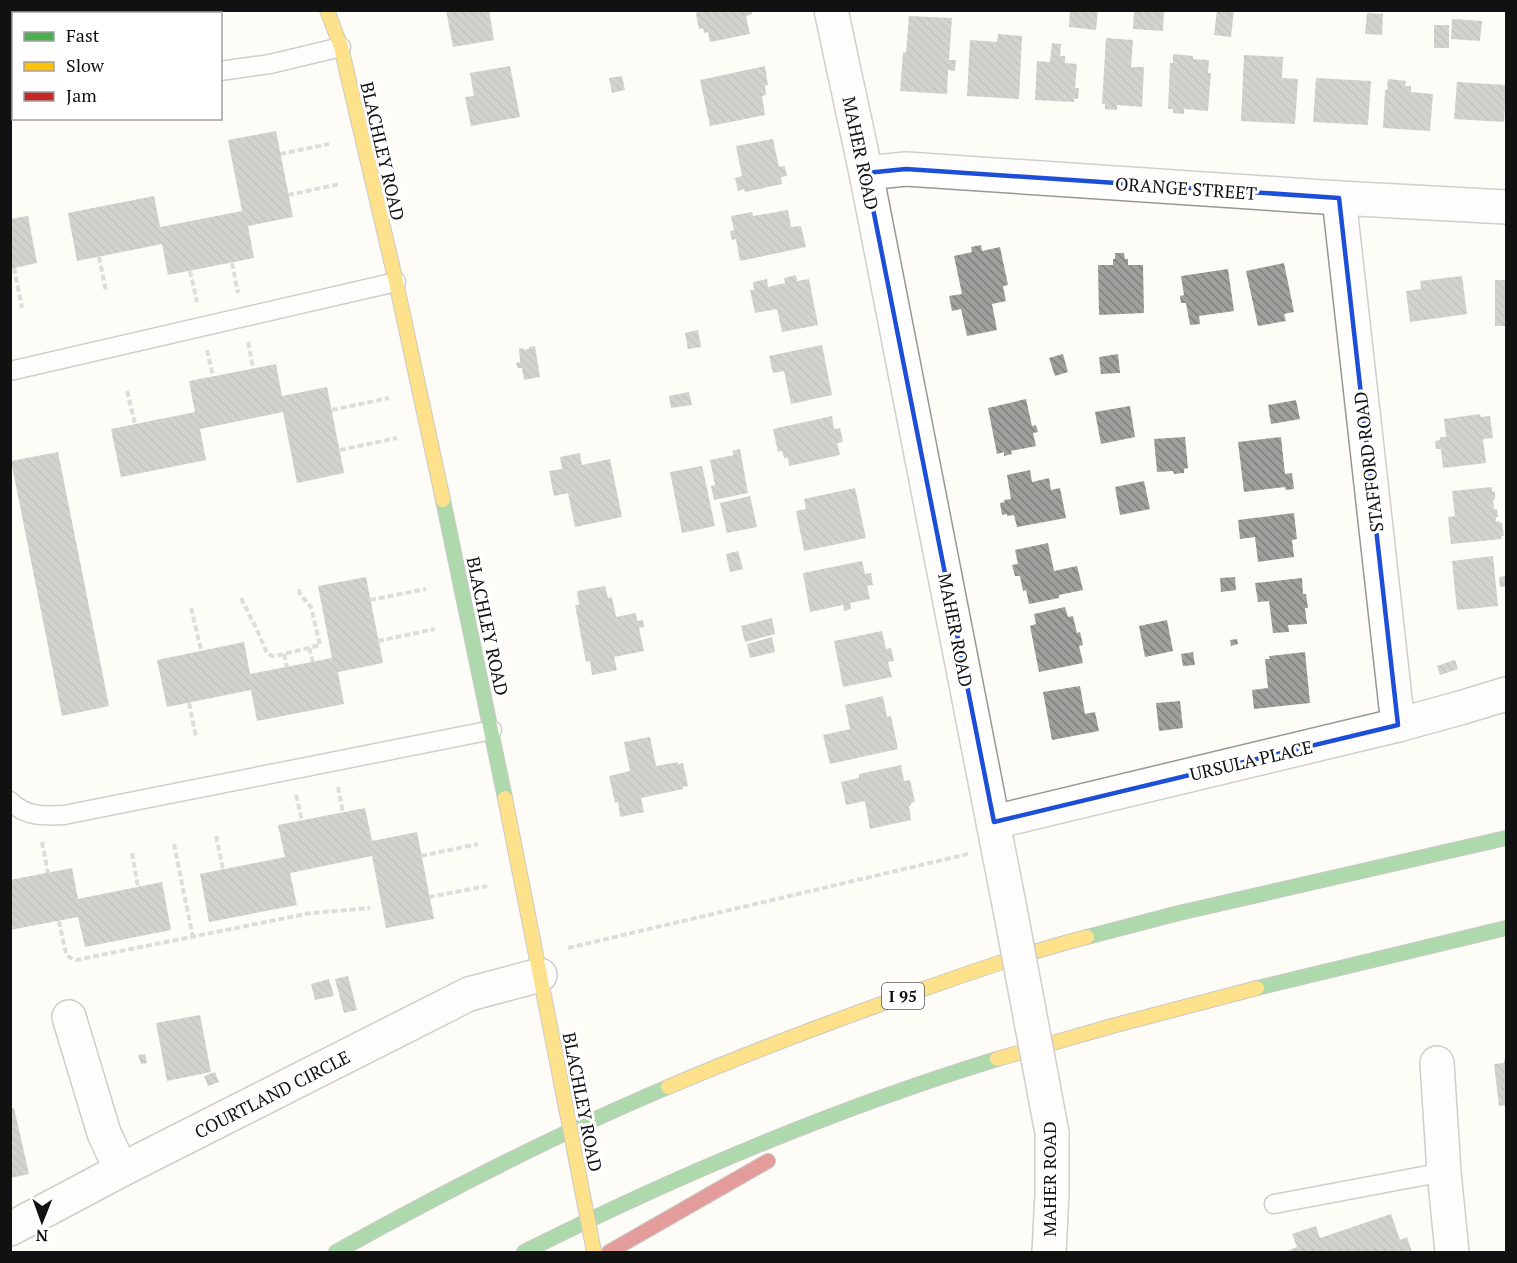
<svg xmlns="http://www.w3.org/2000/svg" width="1517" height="1263" viewBox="0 0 1517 1263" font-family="'PT Serif',serif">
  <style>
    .building { fill: url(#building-back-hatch) }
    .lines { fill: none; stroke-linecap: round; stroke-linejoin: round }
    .lane-casing { stroke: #979795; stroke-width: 21 }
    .street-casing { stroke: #979795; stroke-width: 36 }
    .fast-casing { stroke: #8e8d8b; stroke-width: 16 }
    .slow-casing { stroke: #8e8d8b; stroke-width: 16 }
    .jam-casing { stroke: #8e8d8b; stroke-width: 16 }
    .path { stroke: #b9b9b8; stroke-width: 4; stroke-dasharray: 6 3; stroke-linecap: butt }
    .lane { stroke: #fffffe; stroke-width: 18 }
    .street { stroke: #fffffe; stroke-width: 33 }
    .fast { stroke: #4caf50; stroke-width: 14 }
    .slow { stroke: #ffc107; stroke-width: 14 }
    .jam { stroke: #c62828; stroke-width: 14 }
    .street-bridge-casing { stroke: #979795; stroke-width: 36; stroke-linecap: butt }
    .slow-bridge-casing { stroke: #8e8d8b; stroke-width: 16; stroke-linecap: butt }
    .street-bridge { stroke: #fffffe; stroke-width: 33 }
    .slow-bridge { stroke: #ffc107; stroke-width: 14 }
    .marked { fill: none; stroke: #1d4ed8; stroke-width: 4.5; stroke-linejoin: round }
    .labels { text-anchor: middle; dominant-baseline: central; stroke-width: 6; stroke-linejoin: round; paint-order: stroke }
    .shield { fill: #fff; stroke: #585858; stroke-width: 1.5 }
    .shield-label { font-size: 16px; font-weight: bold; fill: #111 }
    .street-label { font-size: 18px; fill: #111; stroke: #fff }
  </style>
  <defs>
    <pattern id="building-back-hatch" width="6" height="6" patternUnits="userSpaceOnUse" patternTransform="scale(1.5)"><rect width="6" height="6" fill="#a19f9c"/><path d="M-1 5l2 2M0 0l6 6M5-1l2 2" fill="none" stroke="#82807e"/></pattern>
  </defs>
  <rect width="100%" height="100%" fill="#fdfcf7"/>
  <g class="building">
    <path d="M446,10h43l5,30 -41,7z"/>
    <path d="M697,10h54l1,4 -6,2 4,18 -40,8 -2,-10 -4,1 -1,-5 -4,1 -3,-15 1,-1z"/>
    <path d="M1070,10h28l-2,20 -27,-3z"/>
    <path d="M1134,10h30l-1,21 -30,-2z"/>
    <path d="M1217,10h17l-3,27 -17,-2z"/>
    <path d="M1367,13l16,1 -1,21 -17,-1z"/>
    <path d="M909,16l43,2 -3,42h7l-1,11 -7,-1 -1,24 -47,-3 3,-39 3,1z"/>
    <path d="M1452,19l30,2 -2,20 -29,-2z"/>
    <rect x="1434" y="25" width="15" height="23"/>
    <path d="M998,34l24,2 -3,63 -52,-3 3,-56 27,2z"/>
    <path d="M1106,38l27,2 -2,27h13l-2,40 -25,-2v5l-12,-1v-5h-3z"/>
    <path d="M1052,43l9,1 -1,12h5v7l12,1 -2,24h4l-1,11h-4v3l-39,-2 2,-39 13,1z"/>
    <path d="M1173,54l20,2v3l16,1 -1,13h3l-3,38 -24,-2v5l-11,-1v-4h-5l2,-46h3z"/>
    <path d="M1244,55l39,2 -1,21 16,1 -3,45 -54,-3z"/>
    <path d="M510,66l10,51 -49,9 -6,-29 9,-1 -4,-23z"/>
    <path d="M765,66l3,19 -3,1 1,9 -4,1 3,19 -55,11 -10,-46z"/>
    <path d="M622,76l3,14 -13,3 -3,-15z"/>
    <path d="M1316,78l55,3 -3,44 -55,-3z"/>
    <path d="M1388,79l18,2 -1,5h6v6l22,2 -3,37 -47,-3 2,-38h2z"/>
    <path d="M1457,82l49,3 -2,37 -50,-3z"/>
    <path d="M276,131l17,86 -45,9 6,32 -86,17 -6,-31 -85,17 -9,-48 86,-17 6,31 82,-16 -14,-71z"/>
    <path d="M773,139l6,28 6,-1 2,10 -6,1 1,7 -37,8 -1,-3 -6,2 -3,-13 7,-2 -6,-30z"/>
    <path d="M788,210l3,17 10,-1 5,21 -66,14 -4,-22 -4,1 -2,-9 4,-1 -3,-14 21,-4 1,4z"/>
    <path d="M28,216l9,47 -27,6v-50z"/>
    <path d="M981,245l1,6 18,-4 8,38 -5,1 3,15 -14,3 5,26 -30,6 -6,-27 -9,2 -3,-15 13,-2 -8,-38 18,-4 -1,-5z"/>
    <path d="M1115,253h9l1,6h3v6h15l1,48 -45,2 -1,-50h15v-6h2z"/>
    <path d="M1284,263l10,49 -10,2 2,7 -28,5 -12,-55z"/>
    <path d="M1228,269l6,42 -35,5 1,8 -10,1 -4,-22h-5l-1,-7 4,-1 -3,-19z"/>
    <path d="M796,275l1,6 12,-2 9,46 -36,7 -5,-23 -22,4 -5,-23h4l-1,-8 14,-3 1,8 17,-4 -1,-5z"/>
    <path d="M1462,276l5,38 -57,8 -4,-31 15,-2 -1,-8z"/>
    <rect x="1495" y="280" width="11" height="46"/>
    <path d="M698,330l3,17 -13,2 -3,-16z"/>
    <path d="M822,345l10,50 -41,9 -7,-33 -11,2 -4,-17z"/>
    <path d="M535,346l5,31 -16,3 -2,-12h-4l-2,-5 4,-1 -1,-13 4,-1 1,2 5,-1v-2z"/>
    <path d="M1063,354l5,18 -13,4 -6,-18z"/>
    <path d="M1118,354l2,19 -19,1 -2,-17z"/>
    <path d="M276,364l6,32 45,-9 17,86 -47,10 -14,-71 -83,17 6,31 -85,17 -10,-48 84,-17 -6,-31z"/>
    <path d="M689,392l3,13 -21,3 -2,-12z"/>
    <path d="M1026,399l6,27 4,-1 2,7 -5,1 3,13 -25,5 1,3 -8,2v-4l-7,2 -9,-46z"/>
    <path d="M1296,400l4,19 -29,5 -3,-19z"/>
    <path d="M1130,406l5,31 -34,7 -6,-32z"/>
    <path d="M1480,414l1,3 9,-1 3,22 -10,1 3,24 -43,5 -2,-19h-5l-1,-8 5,-1v-3h6l-2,-18z"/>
    <path d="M832,416l2,13 6,-1 3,14 -6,1 3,12 -51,11 -1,-8h-4l-2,-7 -4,1 -5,-23z"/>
    <path d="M1185,437l3,31 -4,1v4l-10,1 -1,-3 -16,1 -3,-33z"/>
    <path d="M1281,437l4,37 7,-1 2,16 -8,1 -1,-3 -41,5 -6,-50z"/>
    <path d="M740,449l8,44 -34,7 -3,-14 4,-1 -5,-25 24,-5 -2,-4z"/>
    <path d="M58,452l51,254 -47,10 -51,-255z"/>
    <path d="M580,453l2,12 28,-6 12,58 -47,10 -7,-34 -14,3 -5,-25 13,-2 -2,-12z"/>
    <path d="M702,466l13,60 -33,7 -12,-61z"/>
    <path d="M1030,470l2,12 17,-4 2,12 9,-2 6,30 -49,9 -3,-12 -7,1v-2l-5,1 -2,-12 5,-1 -1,-2 7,-1 -4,-24z"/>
    <path d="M1144,481l6,28 -30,6 -5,-28z"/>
    <path d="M1492,487v5l3,-1v9h-2l1,9h3l1,8h-2v5l3,-1 1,2h2l2,13h-3l1,3 -51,5 -3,-27 7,-1 -3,-25z"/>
    <path d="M855,488l11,50 -62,13 -8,-40 10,-2 -2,-10z"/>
    <path d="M750,496l7,31 -30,6 -7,-30z"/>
    <path d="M1294,513l3,26 -5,1 2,17 -36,5 -3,-25 -15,2 -2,-19z"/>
    <path d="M1048,543l6,28 23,-5 6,24 -24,5v3l-30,6 -3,-14 -3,1 -3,-15h-5l-3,-11 6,-1 -3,-14z"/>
    <path d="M738,551l5,18 -13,3 -4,-18z"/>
    <path d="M1493,556l5,50 -41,4 -5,-49z"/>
    <path d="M862,561l3,13 6,-1 2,12 -6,1 3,13 -20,4 1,6 -7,2 -1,-6 -33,7 -7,-39z"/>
    <path d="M1506,576v10l-6,1 -1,-10z"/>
    <path d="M366,577l17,86 -45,9 6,32 -87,17 -6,-31 -84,17 -10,-47 87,-18 6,32 82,-16 -14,-72z"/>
    <path d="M1235,577l1,13 -15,2 -1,-14z"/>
    <path d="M1302,578l1,16h3l2,14h-3l2,16 -19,1 1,7 -16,1 -4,-32 -11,1 -3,-19z"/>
    <path d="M605,586l3,12 4,-1 4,20 20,-4 1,8 6,-1 1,7 -5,1 5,23 -30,6 3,13 -25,5 -2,-14 -4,1 -11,-57h4l-2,-14z"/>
    <path d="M1065,607l3,10 5,-1 4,17 3,-1 3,13 -4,1 4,17 -44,9 -9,-46 6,-2 -2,-10z"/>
    <path d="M772,618l3,16 -30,8 -4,-16z"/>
    <path d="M1167,620l6,31 -28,6 -6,-31z"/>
    <path d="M882,631l4,18 5,-1 3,13 -6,1 4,15 -49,10 -9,-46z"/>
    <path d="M772,637l3,15 -25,6 -3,-14z"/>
    <path d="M1237,639l1,5 -7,2 -1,-6z"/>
    <path d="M1193,652l2,13 -12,1 -2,-12z"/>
    <path d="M1305,652l5,51 -56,6 -2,-19 16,-2 -3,-29h5l-1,-3z"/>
    <path d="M1455,660l3,9 -18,6 -3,-9z"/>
    <path d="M1080,686l5,28 10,-2 4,19 -47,9 -9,-48z"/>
    <path d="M883,696l4,21 4,-1 7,33 -68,15 -7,-29 27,-6 -5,-24z"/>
    <path d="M1180,701l3,27 -24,3 -3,-28z"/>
    <path d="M650,737l6,29 22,-4v2l5,-1 5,23 -5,1v2l-42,9 3,14 -24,5 -2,-15 -3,1 -6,-27 21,-5 -6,-29z"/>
    <path d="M901,765l3,16 6,-1 5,22 -4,1v3h-2l2,14 -41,9 -5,-28 -19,4 -5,-23 18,-4v-4z"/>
    <path d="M365,808l7,33 45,-9 17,87 -48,9 -14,-72 -82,17 7,32 -88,17 -9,-48 85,-17 -7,-32z"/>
    <path d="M72,868l6,31 84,-17 9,48 -86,17 -7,-30 -68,13v-50z"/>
    <path d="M348,976l9,34 -13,3 -9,-34z"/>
    <path d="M329,979l5,17 -19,4 -4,-16z"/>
    <path d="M200,1015l11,57 -44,9 -11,-58z"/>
    <path d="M145,1054l2,9 -6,1 -3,-9z"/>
    <path d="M1504,1060h2v45l-7,1 -5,-42 10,-1z"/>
    <path d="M215,1072l4,10 -11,4 -4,-10z"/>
    <path d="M10,1108h4l15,66 -19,4z"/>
    <path d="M1391,1214l9,26 7,-3 5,15h-127l12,-5 -5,-13 24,-8 4,12z"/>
  </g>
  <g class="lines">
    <defs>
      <g id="lane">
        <path d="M220,71l50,-7 71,-17"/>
        <path d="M10,83h4"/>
        <path d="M10,371l386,-89"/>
        <path d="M10,801c15,16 35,15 54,14l428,-85"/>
        <path d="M1274,1204l170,-32"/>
      </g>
      <g id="street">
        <path d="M831,10l35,163 144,736"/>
        <path d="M866,173l40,-4 433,29 167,9"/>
        <path d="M1339,198l59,527"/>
        <path d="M994,822l404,-97 62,-17 46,-14"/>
        <path d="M69,1017l35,116 17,37"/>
        <path d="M1437,1063l7,109 8,80"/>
        <path d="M10,1229l111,-59 348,-176 71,-19"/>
        <path d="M1049,1252l3,-58v-61"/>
      </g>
      <g id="fast">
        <path d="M443,500l62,298"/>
        <path d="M1087,937l92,-24 327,-75"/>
        <path d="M1257,988l249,-60"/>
        <path d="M336,1252c108,-60 218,-117 332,-165"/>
        <path d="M524,1252c152,-76 310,-143 473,-193"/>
      </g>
      <g id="slow">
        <path d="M327,10l14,37 55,235 47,218"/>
        <path d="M505,798l56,284"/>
        <path d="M997,1059l115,-33 145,-38"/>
        <path d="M668,1087c80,-34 162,-65 244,-94 57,-20 116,-41 175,-56"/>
      </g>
      <path id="jam" d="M609,1252l159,-91"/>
    </defs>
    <use href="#lane" class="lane-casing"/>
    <use href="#street" class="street-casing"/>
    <use href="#fast" class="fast-casing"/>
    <use href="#slow" class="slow-casing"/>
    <use href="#jam" class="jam-casing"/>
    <g class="path">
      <path d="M162,14v-4"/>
      <path d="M280,154l49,-10"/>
      <path d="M288,195l52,-11"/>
      <path d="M99,257l7,34"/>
      <path d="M232,263l6,30"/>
      <path d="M14,268l8,40"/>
      <path d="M190,271l7,31"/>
      <path d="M248,342l5,26"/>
      <path d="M207,350l6,26"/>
      <path d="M127,391l8,33"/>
      <path d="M332,410l57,-12"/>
      <path d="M340,450l57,-12"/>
      <path d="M241,598l16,32 10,23 5,3h4l44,-11 -9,-38 -11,-13 -2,-8"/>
      <path d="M370,600l56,-11"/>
      <path d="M191,608l10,42"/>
      <path d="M378,641l57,-12"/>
      <path d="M309,648l4,14"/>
      <path d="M284,654l3,13"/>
      <path d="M189,703l7,34"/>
      <path d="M338,787l5,26"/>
      <path d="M296,795l6,26"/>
      <path d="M216,836l7,33"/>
      <path d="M42,842l6,31"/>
      <path d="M174,844l19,94"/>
      <path d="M132,853l6,34"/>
      <path d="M421,856l57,-12"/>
      <path d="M429,897l58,-11"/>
      <path d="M59,921l7,33 3,3 7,3 235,-47 59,-5"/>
      <path d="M568,948l400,-94"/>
    </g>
    <use href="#lane" class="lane"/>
    <use href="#street" class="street"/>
    <use href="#fast" class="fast"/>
    <use href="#slow" class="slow"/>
    <use href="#jam" class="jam"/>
    <defs>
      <path id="street-bridge" d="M1010,909l42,224"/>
      <path id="slow-bridge" d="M561,1082l33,170"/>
    </defs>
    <use href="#street-bridge" class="street-bridge-casing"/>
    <use href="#slow-bridge" class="slow-bridge-casing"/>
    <use href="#street-bridge" class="street-bridge"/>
    <use href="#slow-bridge" class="slow-bridge"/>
  </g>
  <path d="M0 0H1517V1263H0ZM906,169l433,29 59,527 -404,97 -128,-649z" fill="#fdfcf7" fill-opacity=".55" fill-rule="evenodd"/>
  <path class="marked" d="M906,169l433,29 59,527 -404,97 -128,-649z"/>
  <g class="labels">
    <rect class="shield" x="882" y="983" width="42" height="26" rx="4.5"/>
    <g class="shield-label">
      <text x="903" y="996">I 95</text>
    </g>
    <g class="street-label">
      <text transform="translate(383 151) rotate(77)">BLACHLEY ROAD</text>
      <text transform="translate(861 153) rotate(78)">MAHER ROAD</text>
      <text transform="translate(1186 188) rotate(4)">ORANGE STREET</text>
      <text transform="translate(1368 462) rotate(-97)">STAFFORD ROAD</text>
      <text transform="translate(488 626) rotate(78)">BLACHLEY ROAD</text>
      <text transform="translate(956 630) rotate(79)">MAHER ROAD</text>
      <text transform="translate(1251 760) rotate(-13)">URSULA PLACE</text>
      <text transform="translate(272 1094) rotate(-27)">COURTLAND CIRCLE</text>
      <text transform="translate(583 1102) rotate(79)">BLACHLEY ROAD</text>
      <text transform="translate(1049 1179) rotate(-90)">MAHER ROAD</text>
    </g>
  </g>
  <rect width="1517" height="1263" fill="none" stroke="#111111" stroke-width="24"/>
  <rect x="12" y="12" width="210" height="108" fill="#ffffff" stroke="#a0a0a0" stroke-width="1.5"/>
  <rect x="24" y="32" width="30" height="9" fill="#4caf50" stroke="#a0a0a0" stroke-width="1.5"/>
  <text x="66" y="42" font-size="18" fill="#111111">Fast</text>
  <rect x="24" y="62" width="30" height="9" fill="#ffc107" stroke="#a0a0a0" stroke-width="1.5"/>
  <text x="66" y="72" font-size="18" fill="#111111">Slow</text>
  <rect x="24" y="92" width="30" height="9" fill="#c62828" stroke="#a0a0a0" stroke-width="1.5"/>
  <text x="66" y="102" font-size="18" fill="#111111">Jam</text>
  <g transform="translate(42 1221) rotate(181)" stroke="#ffffff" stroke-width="4.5" paint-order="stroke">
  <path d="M0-4.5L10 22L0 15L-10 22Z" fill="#111111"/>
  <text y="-9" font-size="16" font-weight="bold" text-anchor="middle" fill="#111111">N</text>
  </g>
</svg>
